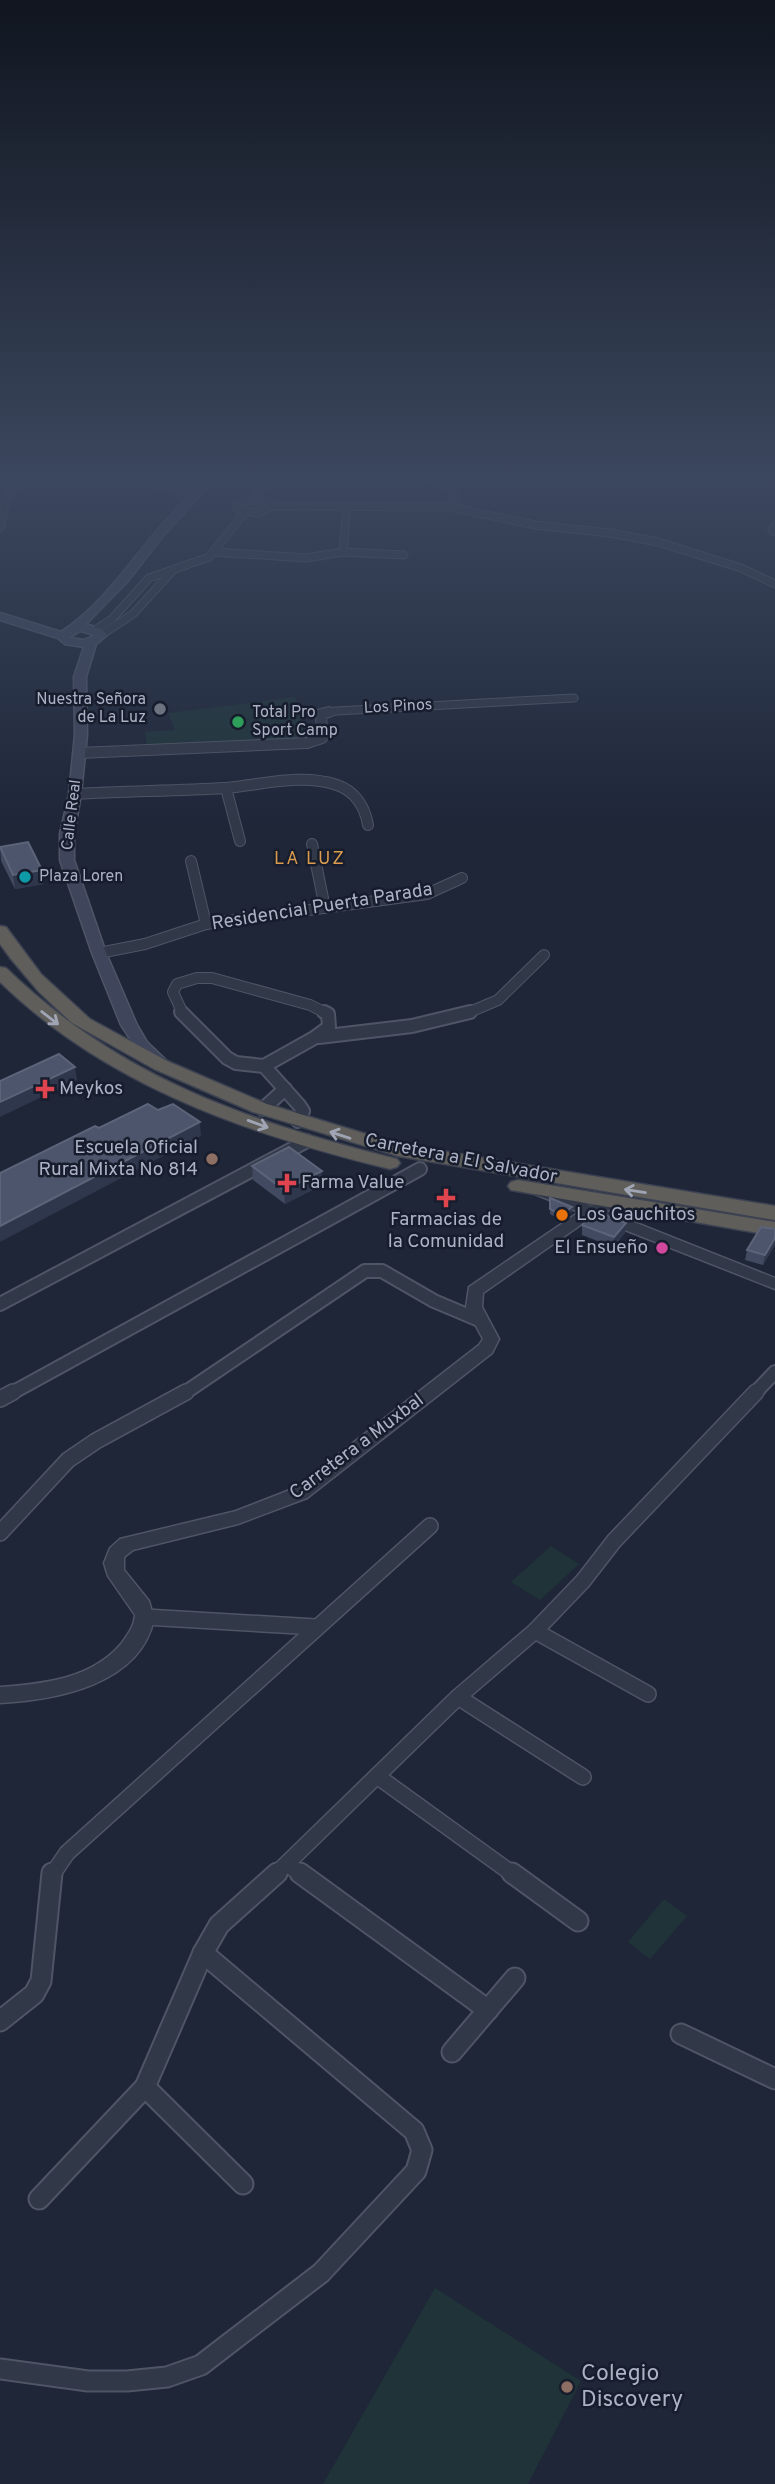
<svg xmlns="http://www.w3.org/2000/svg" width="775" height="2484" viewBox="0 0 775 2484" font-family="Overpass,sans-serif">
  <style>
    .green { fill: #1f3339 }
    .lines { fill: none; stroke-linecap: round; stroke-linejoin: round }
    .minor-far4-casing { stroke: #4f5566; stroke-width: 9 }
    .minor-far3-casing { stroke: #4f5566; stroke-width: 12 }
    .minor-far2-casing { stroke: #4f5566; stroke-width: 16 }
    .minor-far1-casing { stroke: #4f5566; stroke-width: 18 }
    .minor-casing { stroke: #4f5566; stroke-width: 23 }
    .tertiary-casing { stroke: #4f5566; stroke-width: 3 }
    .secondary-casing { stroke: #4f5566; stroke-width: 3 }
    .trunk-casing { stroke: #3c4252; stroke-width: 3 }
    .minor-far4 { stroke: #313848; stroke-width: 7 }
    .minor-far3 { stroke: #313848; stroke-width: 10 }
    .minor-far2 { stroke: #313848; stroke-width: 12 }
    .minor-far1 { stroke: #313848; stroke-width: 15 }
    .minor { stroke: #313848; stroke-width: 19 }
    .tertiary { fill: #313848; fill-rule: evenodd }
    .secondary { fill: #3f465b; fill-rule: evenodd }
    .trunk { fill: #5f5e5a; fill-rule: evenodd }
    .wall { fill: #414a60 }
    .shaded-wall { fill: #2e374b }
    .building { fill: #4c556b; stroke: #5b6479; stroke-width: 2 }
    .oneway { stroke: #a0a5b5 }
    .worship-dot { fill: #6b7280; stroke: #171d2c; stroke-width: 2.5 }
    .leisure-dot { fill: #2e9e5b; stroke: #171d2c; stroke-width: 2.5 }
    .culture-dot { fill: #0f9aa8; stroke: #171d2c; stroke-width: 2.5 }
    .health-dot { fill: #e0444e; stroke: #171d2c; stroke-width: 2.5 }
    .education-dot { fill: #8d6e63; stroke: #171d2c; stroke-width: 2.5 }
    .food-dot { fill: #e8710a; stroke: #171d2c; stroke-width: 2.5 }
    .hotel-dot { fill: #d1479c; stroke: #171d2c; stroke-width: 2.5 }
    .labels { text-anchor: middle; dominant-baseline: central; stroke-width: 5; stroke-linejoin: round; paint-order: stroke }
    .far-poi-label { font-size: 16px; fill: #abb2c5; stroke: #171d2c; text-anchor: start }
    .far-street-label { font-size: 16px; fill: #abb2c5; stroke: #171d2c }
    .far-neighbourhood-label { font-size: 18px; letter-spacing: 2px; fill: #dc9c4f; stroke: #171d2c }
    .street-label { font-size: 19px; fill: #abb2c5; stroke: #171d2c }
    .poi-label { font-size: 19px; fill: #abb2c5; stroke: #171d2c; text-anchor: start }
    .near-poi-label { font-size: 23px; fill: #abb2c5; stroke: #171d2c; text-anchor: start }
  </style>
  <rect width="100%" height="100%" fill="#1e2638"/>
  <g class="green">
    <path d="M295,697l15,43 -163,7 -2,-15 30,-2 -7,-17z"/>
    <path d="M551,1546l28,18 -39,36 -29,-18z"/>
    <path d="M664,1899l23,17 -37,43 -22,-17z"/>
    <path d="M435,2288l146,93 -53,103h-205z"/>
  </g>
  <g class="lines">
    <defs>
      <g id="minor-far4">
        <path d="M172,477l36,3"/>
        <path d="M424,477l24,10 8,12 -7,8"/>
        <path d="M158,486l38,7"/>
        <path d="M253,499l18,-22"/>
        <path d="M248,500h18l8,6 -17,7 -19,-4 -1,-4z"/>
        <path d="M274,506l175,1 86,18 75,8 48,9 83,26 34,16"/>
        <path d="M775,525l-3,5 3,2"/>
        <path d="M0,528l7,-33 20,-18"/>
        <path d="M214,552l92,6 37,-6 61,3"/>
        <path d="M343,552l4,-46"/>
        <path d="M95,630l17,-11 37,-41 60,-21 36,-45"/>
        <path d="M101,635l32,-21 41,-45"/>
        <path d="M321,714l15,-3 238,-13"/>
      </g>
      <g id="minor-far3">
        <path d="M79,753l228,-10 15,-5 -1,-24 8,-2"/>
        <path d="M226,788l14,53"/>
        <path d="M75,794c50,-3 100,-3 150,-6 37,-3 76,-15 112,-3 18,6 28,22 31,40"/>
        <path d="M312,844l13,64"/>
        <path d="M191,861l15,63"/>
        <path d="M99,953l46,-9 61,-20 221,-30 35,-16"/>
        <path d="M183,1014l-10,-22 4,-8 20,-6h15l98,27 18,9"/>
        <path d="M465,1014l33,-14 46,-45"/>
      </g>
      <g id="minor-far2">
        <path d="M181,1012l46,46 9,5 28,3"/>
        <path d="M319,1037l93,-11 58,-14"/>
        <path d="M264,1066l35,39 4,6 -5,10"/>
        <path d="M264,1066l50,-28 15,-11 -1,-13 -4,-2"/>
        <path d="M263,1109l22,-20"/>
        <path d="M0,1304l307,-163"/>
        <path d="M10,1394l410,-225"/>
        <path d="M183,1394l182,-123h17l52,30 45,19"/>
        <path d="M754,1394l21,-22"/>
      </g>
      <g id="minor-far1">
        <path d="M0,1399l13,-7"/>
        <path d="M0,1533l68,-73 28,-19 90,-49"/>
        <path d="M145,1617l171,10"/>
        <path d="M535,1631l113,63"/>
        <path d="M458,1697l125,80"/>
        <path d="M377,1776l137,99"/>
        <path d="M287,1864l15,11"/>
        <path d="M52,1875l15,-22 363,-327"/>
        <path d="M275,1875l183,-178 77,-66 48,-50 31,-40 142,-149"/>
      </g>
      <g id="minor">
        <path d="M300,1873l188,137"/>
        <path d="M512,1873l66,48"/>
        <path d="M0,2021l34,-27 7,-13 11,-108"/>
        <path d="M681,2034l94,45"/>
        <path d="M452,2052l63,-74"/>
        <path d="M145,2087l98,97"/>
        <path d="M39,2199l106,-112 58,-134 16,-28 58,-52"/>
        <path d="M0,2369l88,12h39l40,-4 34,-12 120,-92 95,-102 6,-21 -8,-19 -211,-178"/>
      </g>
      <path id="tertiary" d="M540,1186l51,20 25,-8 5,2 3,3 -3,3 -15,5 169,67v11l-183,-72 -109,76 -1,14 17,32 -7,14 -185,145 -69,26 -105,26 -9,7v13l25,31 5,18c-14,66 -98,81 -154,84v-16c43,-3 91,-8 121,-43 7,-10 13,-17 14,-29l-27,-39 -4,-13 6,-15 10,-9 116,-28 59,-23 184,-143 4,-6 -17,-32 3,-20 110,-75 -44,-18 -3,-3 3,-3z"/>
      <path id="secondary" d="M207,477h10l-54,59 -36,46 -41,42 15,5 6,6 -11,9 -10,33 1,58 -6,59 -7,40v26l32,93 31,72 10,17 22,21 -8,5 -6,-2 -19,-18 -15,-23 -29,-72 -32,-93v-26l9,-40 6,-59 -1,-58 10,-30 -19,-3 -7,-6 -58,-18v-7l61,19c38,-25 65,-64 94,-99 16,-19 34,-37 52,-56zM80,631l15,4 -11,5 -15,-2z"/>
      <g id="trunk">
        <path d="M0,926l6,1 35,47 49,45 77,42 100,43 132,40 376,62v14l-377,-64 -145,-44 -99,-43 -82,-46 -33,-31 -28,-33 -11,-15z"/>
        <path d="M0,967l6,1c114,110 241,153 391,191l3,4 -3,4 -7,2c-142,-35 -283,-83 -390,-187z"/>
        <path d="M518,1180l257,42v14l-264,-46 -3,-4 3,-4z"/>
      </g>
    </defs>
    <use href="#minor-far4" class="minor-far4-casing"/>
    <use href="#minor-far3" class="minor-far3-casing"/>
    <use href="#minor-far2" class="minor-far2-casing"/>
    <use href="#minor-far1" class="minor-far1-casing"/>
    <use href="#minor" class="minor-casing"/>
    <use href="#tertiary" class="tertiary-casing"/>
    <use href="#secondary" class="secondary-casing"/>
    <use href="#trunk" class="trunk-casing"/>
    <use href="#minor-far4" class="minor-far4"/>
    <use href="#minor-far3" class="minor-far3"/>
    <use href="#minor-far2" class="minor-far2"/>
    <use href="#minor-far1" class="minor-far1"/>
    <use href="#minor" class="minor"/>
    <use href="#tertiary" class="tertiary"/>
    <use href="#secondary" class="secondary"/>
    <use href="#trunk" class="trunk"/>
  </g>
  <g class="wall">
    <path d="M0,847l44,37 -29,5 -14,-28z"/>
    <path d="M252,1166l70,19 -37,19 -32,-24z"/>
    <path d="M550,1198l22,9v5l-11,8 -11,-6z"/>
    <path d="M626,1223l-1,10 -12,14 -31,-12v-10z"/>
    <path d="M775,1229v16l-12,20 -18,-5 2,-10z"/>
  </g>
  <g class="shaded-wall">
    <path d="M42,870l2,14 -29,5 -2,-14z"/>
    <path d="M75,1067l2,13 -77,37v-15z"/>
    <path d="M200,1122l1,14 -201,106v-16z"/>
    <path d="M322,1171v14l-37,19 -1,-14z"/>
    <path d="M572,1207v5l-11,8v-5z"/>
    <path d="M626,1223l-1,10 -12,14 1,-10z"/>
    <path d="M775,1238v7l-12,20 2,-10z"/>
  </g>
  <g class="building">
    <path d="M28,842l14,28 -29,5 -13,-28z"/>
    <path d="M59,1054l16,13 -75,35v-21z"/>
    <path d="M148,1104l10,6 15,-6 27,18 -200,104v-53l95,-47 4,2z"/>
    <path d="M289,1147l33,24 -38,19 -32,-24z"/>
    <path d="M550,1198l22,9 -11,8 -11,-6z"/>
    <path d="M595,1211l31,12 -12,14 -32,-12z"/>
    <path d="M761,1227l14,2v9l-10,17 -18,-5z"/>
  </g>
  <defs><path id="oneway-shaft" d="M-6 0H5M1.5-3L5.5 0L1.5 3" fill="none" stroke-width="1.6" stroke-linecap="round" stroke-linejoin="round" transform="scale(1.75)"/></defs>
  <g class="oneway">
    <use href="#oneway-shaft" transform="translate(50 1018) rotate(38)"/>
    <use href="#oneway-shaft" transform="translate(258 1124) rotate(20)"/>
    <use href="#oneway-shaft" transform="translate(340 1135) rotate(-162)"/>
    <use href="#oneway-shaft" transform="translate(635 1191) rotate(-171)"/>
  </g>
  <linearGradient id="sky" x2="0" y2="1"><stop stop-color="#10151f"/><stop offset="0.58" stop-color="#3b475e"/><stop offset="1" stop-color="#3b475e" stop-opacity="0"/></linearGradient>
  <rect width="775" height="825" fill="url(#sky)"/>
  <circle class="worship-dot" cx="160" cy="709" r="7"/>
  <circle class="leisure-dot" cx="238" cy="722" r="7"/>
  <circle class="culture-dot" cx="25" cy="877" r="7"/>
  <g class="health-dot">
    <path d="M41.5 1078.5h7v7h7v7h-7v7h-7v-7h-7v-7h7z"/>
    <path d="M283.5 1172.5h7v7h7v7h-7v7h-7v-7h-7v-7h7z"/>
    <path d="M442.5 1187.5h7v7h7v7h-7v7h-7v-7h-7v-7h7z"/>
  </g>
  <g class="education-dot">
    <circle cx="212" cy="1159" r="7"/>
    <circle cx="567" cy="2387" r="7"/>
  </g>
  <circle class="food-dot" cx="562" cy="1215" r="7"/>
  <circle class="hotel-dot" cx="662" cy="1248" r="7"/>
  <g class="labels">
    <g class="far-poi-label">
      <text x="146" y="700" text-anchor="end">Nuestra Señora<tspan x="146" dy="18">de La Luz</tspan></text>
      <text x="252" y="713">Total Pro<tspan x="252" dy="18">Sport Camp</tspan></text>
      <text x="39" y="877">Plaza Loren</text>
    </g>
    <g class="far-street-label">
      <text transform="translate(398 707) rotate(-3)">Los Pinos</text>
      <text transform="translate(72 815) rotate(-83)">Calle Real</text>
    </g>
    <g class="far-neighbourhood-label">
      <text x="310" y="859">LA LUZ</text>
    </g>
    <g class="street-label">
      <text transform="translate(322 907) rotate(-9)">Residencial Puerta Parada</text>
      <text transform="translate(461 1159) rotate(11)">Carretera a El Salvador</text>
      <text transform="translate(357 1447) rotate(-37)">Carretera a Muxbal</text>
    </g>
    <g class="poi-label">
      <text x="59" y="1089">Meykos</text>
      <text x="198" y="1148" text-anchor="end">Escuela Oficial<tspan x="198" dy="22">Rural Mixta No 814</tspan></text>
      <text x="301" y="1183">Farma Value</text>
      <text x="576" y="1215">Los Gauchitos</text>
      <text x="446" y="1220" text-anchor="middle">Farmacias de<tspan x="446" dy="22">la Comunidad</tspan></text>
      <text x="648" y="1248" text-anchor="end">El Ensueño</text>
    </g>
    <g class="near-poi-label">
      <text x="581" y="2374">Colegio<tspan x="581" dy="26">Discovery</tspan></text>
    </g>
  </g>
</svg>
